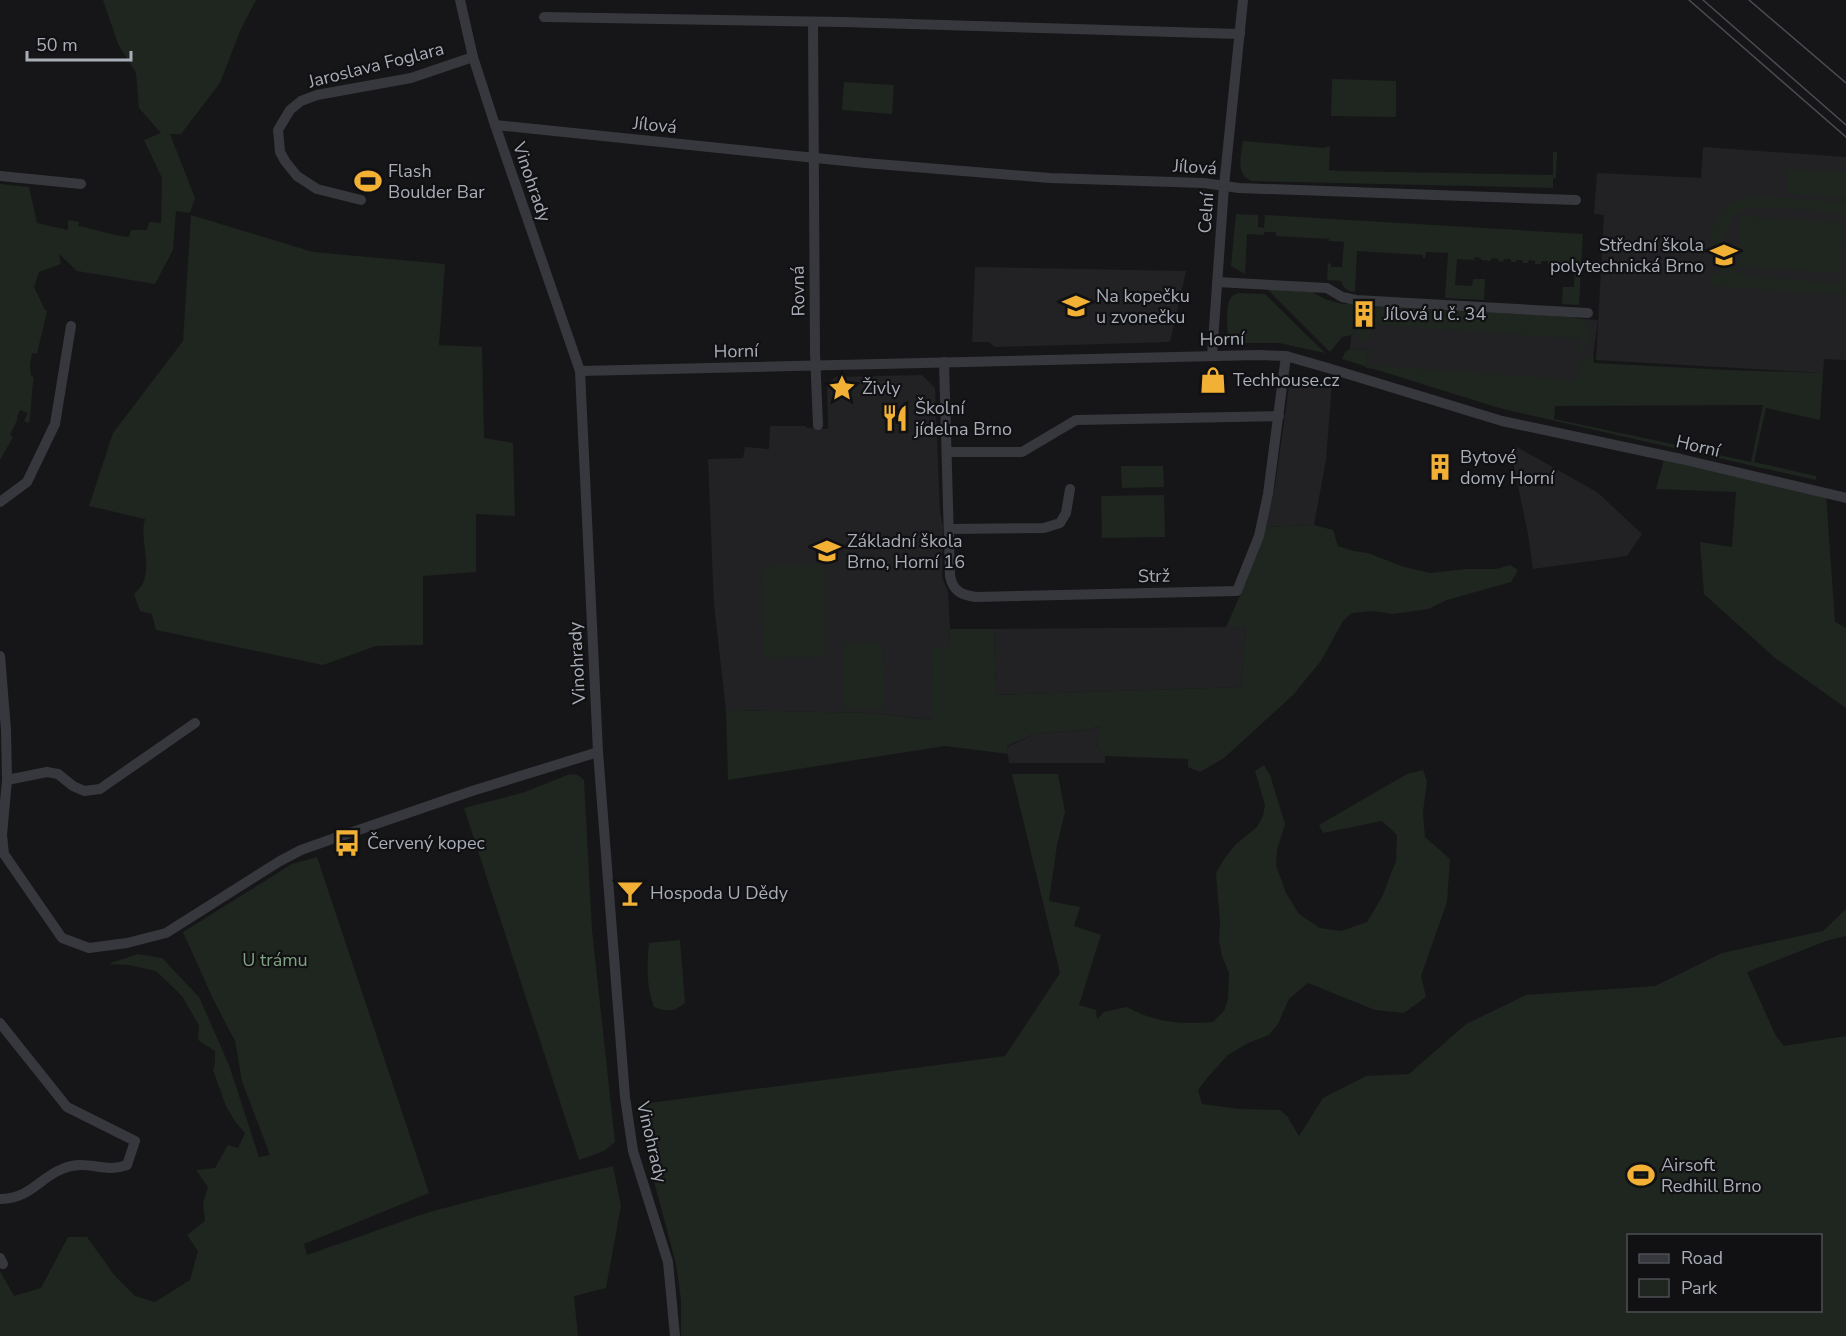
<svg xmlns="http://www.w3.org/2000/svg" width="1846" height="1336" viewBox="0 0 1846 1336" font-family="'Nunito Sans',sans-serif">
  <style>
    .built { fill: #222225 }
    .green { fill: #1e261f; fill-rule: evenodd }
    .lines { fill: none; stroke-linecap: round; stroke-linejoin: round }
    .street { stroke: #37383d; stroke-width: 10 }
    .tram { stroke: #4a4c52; stroke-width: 1.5 }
    .labels { text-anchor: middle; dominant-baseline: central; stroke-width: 4.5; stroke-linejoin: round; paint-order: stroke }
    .street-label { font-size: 18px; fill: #a8adb8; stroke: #111113 }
    .poi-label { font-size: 18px; fill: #a8adb8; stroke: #111113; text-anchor: start }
    .park-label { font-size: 18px; fill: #7fa381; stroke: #111113 }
  </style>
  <rect width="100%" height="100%" fill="#161618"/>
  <g class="built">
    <path d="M1703,147l143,10v203l-22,-1 -1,14 -227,-13 8,-145 -10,-1 3,-41 104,5z"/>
    <path d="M975,267l211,4 -16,71 -175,5 -6,-5h-17z"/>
    <path d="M1354,303l244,17 -10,72 -222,-24 2,-18 -18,-1z"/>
    <path d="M922,375l13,13 5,124 3,13 -1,52 6,15 2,37 -1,18h-18l2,73 -63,-7 -144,-3 -12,-105 -6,-146 35,-1 2,-11 24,2 1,-23h36l1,2 21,1 -1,-45 9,-7z"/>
    <path d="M1290,379l42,3 -6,78 -12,65 -48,2 9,-41z"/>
    <path d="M1515,446l82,46 45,42 -15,22 -94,13 -5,-35 -15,-72z"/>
    <path d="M1246,627l-5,60 -245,8 -2,-66z"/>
    <path d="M1102,726l-6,18 9,12v7h-96l-2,-16 29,-14 50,-3z"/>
  </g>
  <g class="green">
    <path d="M103,0h153l-16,31 -20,52 -39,51h-11l25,64 -5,15 -14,-2 -3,39 -18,34 -78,-13 -18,-17 2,10 -22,8 -5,15 11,23 2,1 -10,43 -5,-1 -2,12 1,11 3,1c-3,15 -2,30 -5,46l-5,-2 4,-8 -8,-3 -3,7 1,1 -8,17 3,2 -13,23v-276l29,3 8,36 31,7v-10l11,2 -1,4c17,3 35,10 51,11l2,-7h16l2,-8 12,1 1,-45 -18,-38 17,-7 -22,-25 -3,-35 -18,-29z"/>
    <path d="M1332,79l64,2v36l-65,-1z"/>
    <path d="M844,82l50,3 -2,29 -50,-4z"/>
    <path d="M1243,141l80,7 7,-2 -1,24 13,1 211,4v-23h4l-1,26 -3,1v9l-301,-7c-17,-6 -11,-25 -9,-40z"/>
    <path d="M1788,169l58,3v26l-59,-4z"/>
    <path d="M1752,196l90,6 4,1v16c-4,-3 -7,-5 -12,-6 -14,-3 -77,-8 -89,-4 -7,3 -12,10 -16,16 -12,19 -5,40 14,51l94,7 9,-7v19l-136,-9 1,-12h11c-4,-5 -8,-10 -11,-16 -2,-5 -1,-12 -1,-18 3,-24 18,-41 42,-44z"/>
    <path d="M1236,214l22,1v12l6,1 1,-13 318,19 -4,71 -17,-1 1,-17h11l1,-21 -15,-1v-3h-7l-1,2h-4v-3h-7v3h-6v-3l-6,-1 -1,3h-5v-3h-7v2h-5v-3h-7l-1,3 -5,-1v-2l-7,-1v3l-10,-1v-2l-6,-1 -1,3 -17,-1 -2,26 17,1 1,-7h12l-1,21 -39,-2 3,-45 -22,-1 -1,6h-2v-3l-66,-4 -2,41c-7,0 -12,-4 -14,-11l-14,-1 1,-17 3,1v3h11l2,-25 -15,-1v-2l-53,-3v-4h-12v3l-17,-1 -2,40 -14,-8z"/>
    <path d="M191,215l122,37 132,12 -6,81 43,2 2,91 29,5 2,73 -39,-2v58l-53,4v69l-47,1 -53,19 -167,-35 -4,-16 -12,-3 -6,-17c3,-3 7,-7 9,-11 9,-20 -4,-44 2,-64l-56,-13 24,-73 70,-92z"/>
    <path d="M1741,216l103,7 -4,50 -102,-6z"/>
    <path d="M1267,289l45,3 13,7 17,5 12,-1 -2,32 -10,2 -12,15z"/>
    <path d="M1239,293l26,1 60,59 -46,-10h-42l-7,-3c-4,-7 -4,-33 0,-41 2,-4 5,-5 9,-6z"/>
    <path d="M1372,306l200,11 8,2 7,5c5,11 2,23 -7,30l1,-15 -211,-15 -1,16 -14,-1 1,-16 14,1z"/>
    <path d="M1350,349l18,1 -1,15 211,15 1,-17 12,-8h2l1,8 135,7 94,3 -3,47 -54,-12 -12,54 62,14v4l-125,-28 1,-3 59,13 12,-57 -208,1 -1,13 123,26 1,4 -179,-41 -157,-49 3,-7z"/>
    <path d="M1664,459l162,36 9,127 11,6v80l-71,-50 -71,-64 -4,-52 32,5 4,-55 -80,-3z"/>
    <path d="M1121,466h42l1,21 -42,1z"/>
    <path d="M1164,495l1,42 -63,1 -1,-42z"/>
    <path d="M1314,525l19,5 5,16 15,5 15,2 36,14 26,6 36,-4h30l14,-4 8,5 -7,12 -64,18 -19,9 -35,5 -20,-3 -21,2 -9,8 -22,40 -28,34 -69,63 -24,14 -12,-5v-8l-83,-3 -9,-12 5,-18 -15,4 -50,3 -29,13 1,8 -63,-8 -217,34 -2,-70 144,3 62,7 -1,-73h18l1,-18h44l2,66 245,-8 5,-60h-20l20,-45 20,-55z"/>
    <path d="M823,564l3,93 -62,1 -3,-92z"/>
    <path d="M882,642l2,67h-40l-1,-66z"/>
    <path d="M1264,765l6,10 15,49 -8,26 -1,15 10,28 13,21 21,14 21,3 26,-9 15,-25 14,-36 1,-26 -15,-14 -59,12 -4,-8 88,-51 16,-4 4,11 -4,31 2,25 25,22 -3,43 -26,74 5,21 -22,16 -29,-3 -67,-27 -19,16 -11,25 -9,11 -21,8 -20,12 -20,22 -10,13 4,14 37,5 41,1 7,6 12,20 24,-38 43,-22 43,-2 57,-50 60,-29 129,-9 67,-33 101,-22 23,-22v27l-20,5 -79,31 29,64 8,10 62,-10v300h-1165v-36l-5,-36 -25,-94 -9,-66 363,-48 55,-83 -48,-199h46l7,38 -8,33 -8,56 31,6 -6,19 27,9 -22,70 17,5 1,9 7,-7 23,-5c26,15 56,18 86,15l11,-11 4,-12 1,-26 -7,-17 -3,-16 1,-17 -4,-50 8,-14 12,-15 21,-17 6,-11 2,-11 -10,-34zM1628,1236h192v74h-192z"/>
    <path d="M570,774l8,1 6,5 8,150 23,212 -11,9 -25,9 -115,-352 61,-16z"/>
    <path d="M317,857l112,336 -125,51 3,11 119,-42 60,-16 127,-31 8,40 -15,82 -32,8 4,40h-578v-65l14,25 27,-8 27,-51h19l28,39 20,20 20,6 35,-22 8,-29 -11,-16 18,-14 -2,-18 5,-16 -12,-17 19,-2 13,-23 10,3 7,-15 -9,-10 -10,-17 -13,-36 2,-7v-12l-17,-11 1,-14 -6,-11 -11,-19 -26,-25 -27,-6 -21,-1 30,-10 24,4 37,39 30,68 30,92 11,-2 -28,-74 -7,-40 -22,-42 -30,-67 109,-68z"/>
    <path d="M680,940l5,63c-11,9 -18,9 -31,4 -8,-21 -7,-43 -5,-64z"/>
  </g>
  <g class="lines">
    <g class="street">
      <path d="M460,0l13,57 22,68 85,246 18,381 27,345 8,54 35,111 7,74"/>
      <path d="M544,17l300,5 396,12"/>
      <path d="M813,22l2,331 3,72"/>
      <path d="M495,125l370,38 185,15 154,5 35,5 337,12"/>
      <path d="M0,176l81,8"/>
      <path d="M361,200l-44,-11 -20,-13 -12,-15 -5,-9 -2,-22 12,-20 11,-9 16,-6 94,-17 62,-21"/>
      <path d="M1217,282l110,6 15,9 14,3 232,13"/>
      <path d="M1212,356l12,-170 19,-186"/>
      <path d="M944,362l6,214c3,15 11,19 26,21l261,-6 22,-55 9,-42 18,-138"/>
      <path d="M580,371l679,-16 27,1 42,12 174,53 179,38 165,39"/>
      <path d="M947,452h75l54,-32 203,-4"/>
      <path d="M0,502l27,-20 28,-58 16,-98"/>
      <path d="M949,529l95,-1 16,-5 6,-10 4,-24"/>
      <path d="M0,656l6,74 1,50 -5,55 2,19 58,84 27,10 38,-5 39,-10 114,-72 21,-11 48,-17"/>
      <path d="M7,780l40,-8 11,2 15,12 11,5 16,-2 95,-66"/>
      <path d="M344,835l128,-44 126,-39"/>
      <path d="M0,1023l67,84 68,34 -8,24c-23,9 -40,-7 -65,4 -24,10 -31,29 -62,30"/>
      <path d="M0,1258l3,6"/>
    </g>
    <g class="tram">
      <path d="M1689,0l157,137"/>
      <path d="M1703,0l143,125"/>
      <path d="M1749,0l97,83"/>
    </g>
  </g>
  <defs>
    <symbol id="stadium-bare" viewBox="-9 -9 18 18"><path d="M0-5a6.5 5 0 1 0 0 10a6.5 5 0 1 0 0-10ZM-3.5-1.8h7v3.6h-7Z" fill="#f2b134" stroke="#111113" stroke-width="2.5" paint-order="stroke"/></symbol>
    <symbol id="school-bare" viewBox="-9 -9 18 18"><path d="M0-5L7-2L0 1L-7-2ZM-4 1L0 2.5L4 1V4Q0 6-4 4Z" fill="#f2b134" stroke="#111113" stroke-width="2.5" paint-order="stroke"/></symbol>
    <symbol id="building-bare" viewBox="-9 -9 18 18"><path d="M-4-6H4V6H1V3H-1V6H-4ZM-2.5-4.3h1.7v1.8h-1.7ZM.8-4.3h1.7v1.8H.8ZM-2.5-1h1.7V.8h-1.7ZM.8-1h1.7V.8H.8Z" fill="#f2b134" stroke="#111113" stroke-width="2.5" paint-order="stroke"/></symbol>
    <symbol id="shop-bare" viewBox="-9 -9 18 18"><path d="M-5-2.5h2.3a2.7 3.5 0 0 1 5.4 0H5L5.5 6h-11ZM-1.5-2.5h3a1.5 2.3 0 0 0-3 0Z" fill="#f2b134" stroke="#111113" stroke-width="2.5" paint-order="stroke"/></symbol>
    <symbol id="sight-bare" viewBox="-9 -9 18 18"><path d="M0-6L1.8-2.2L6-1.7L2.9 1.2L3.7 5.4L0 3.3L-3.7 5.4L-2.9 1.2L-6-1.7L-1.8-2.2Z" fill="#f2b134" stroke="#111113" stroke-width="2.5" paint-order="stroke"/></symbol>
    <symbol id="restaurant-bare" viewBox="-9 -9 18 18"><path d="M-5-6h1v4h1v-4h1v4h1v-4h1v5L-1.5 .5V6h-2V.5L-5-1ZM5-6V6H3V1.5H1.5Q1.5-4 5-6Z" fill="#f2b134" stroke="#111113" stroke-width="2.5" paint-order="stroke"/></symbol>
    <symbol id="bus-bare" viewBox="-9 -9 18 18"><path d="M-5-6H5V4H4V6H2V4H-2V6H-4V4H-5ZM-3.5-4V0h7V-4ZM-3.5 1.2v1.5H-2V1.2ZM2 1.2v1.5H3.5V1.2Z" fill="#f2b134" stroke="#111113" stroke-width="2.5" paint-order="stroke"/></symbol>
    <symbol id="bar-bare" viewBox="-9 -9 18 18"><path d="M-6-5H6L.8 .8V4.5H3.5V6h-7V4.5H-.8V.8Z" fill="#f2b134" stroke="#111113" stroke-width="2.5" paint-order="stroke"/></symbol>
  </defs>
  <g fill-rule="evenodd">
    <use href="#stadium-bare" x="349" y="162" width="38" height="38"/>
    <use href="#school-bare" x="1705" y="236" width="38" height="38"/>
    <use href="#school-bare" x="1057" y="287" width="38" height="38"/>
    <use href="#building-bare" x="1345" y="295" width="38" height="38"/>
    <use href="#shop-bare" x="1194" y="361" width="38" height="38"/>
    <use href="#sight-bare" x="823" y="369" width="38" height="38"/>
    <use href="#restaurant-bare" x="876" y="399" width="38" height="38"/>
    <use href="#building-bare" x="1421" y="448" width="38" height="38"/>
    <use href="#school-bare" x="808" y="532" width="38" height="38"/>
    <use href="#bus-bare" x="328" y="824" width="38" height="38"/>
    <use href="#bar-bare" x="611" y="874" width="38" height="38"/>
    <use href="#stadium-bare" x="1622" y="1156" width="38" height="38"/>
  </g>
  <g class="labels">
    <g class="street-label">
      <text transform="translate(376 65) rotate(-14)">Jaroslava Foglara</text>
      <text transform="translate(655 125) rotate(6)">Jílová</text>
      <text transform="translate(1195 167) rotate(4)">Jílová</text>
      <text transform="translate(532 182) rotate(71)">Vinohrady</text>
      <text transform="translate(1206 213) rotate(-86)">Celní</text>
      <text transform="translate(798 291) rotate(-91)">Rovná</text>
      <text transform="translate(1222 339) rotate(-1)">Horní</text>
      <text transform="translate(736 351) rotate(-1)">Horní</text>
      <text transform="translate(1698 446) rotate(13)">Horní</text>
      <text transform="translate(1154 576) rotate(-1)">Strž</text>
      <text transform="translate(577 663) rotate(-93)">Vinohrady</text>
      <text transform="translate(652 1142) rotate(77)">Vinohrady</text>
    </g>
    <g class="poi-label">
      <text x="388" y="171">Flash<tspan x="388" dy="21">Boulder Bar</tspan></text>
      <text x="1704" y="245" text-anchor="end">Střední škola<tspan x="1704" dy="21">polytechnická Brno</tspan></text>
      <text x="1096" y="296">Na kopečku<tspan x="1096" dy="21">u zvonečku</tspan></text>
      <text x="1384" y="314">Jílová u č. 34</text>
      <text x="1233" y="380">Techhouse.cz</text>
      <text x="862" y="388">Živly</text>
      <text x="915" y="408">Školní<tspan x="915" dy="21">jídelna Brno</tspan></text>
      <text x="1460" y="457">Bytové<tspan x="1460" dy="21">domy Horní</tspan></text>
      <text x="847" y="541">Základní škola<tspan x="847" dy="21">Brno, Horní 16</tspan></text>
      <text x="367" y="843">Červený kopec</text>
      <text x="650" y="893">Hospoda U Dědy</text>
      <text x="1661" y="1165">Airsoft<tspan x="1661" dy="21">Redhill Brno</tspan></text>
    </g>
    <g class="park-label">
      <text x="275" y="960">U trámu</text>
    </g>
  </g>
  <rect x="1627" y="1234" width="195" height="78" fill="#111113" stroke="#4d4f55" stroke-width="1.5"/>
  <rect x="1639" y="1254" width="30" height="9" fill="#37383d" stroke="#4d4f55" stroke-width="1.5"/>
  <text x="1681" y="1264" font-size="18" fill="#a8adb8">Road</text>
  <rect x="1639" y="1279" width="30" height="18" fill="#1e261f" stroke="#4d4f55" stroke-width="1.5"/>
  <text x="1681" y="1294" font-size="18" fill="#a8adb8">Park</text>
  <path d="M27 51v9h104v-9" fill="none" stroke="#a8adb8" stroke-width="3"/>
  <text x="36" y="51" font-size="18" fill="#a8adb8" stroke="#111113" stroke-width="4.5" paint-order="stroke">50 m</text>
</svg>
